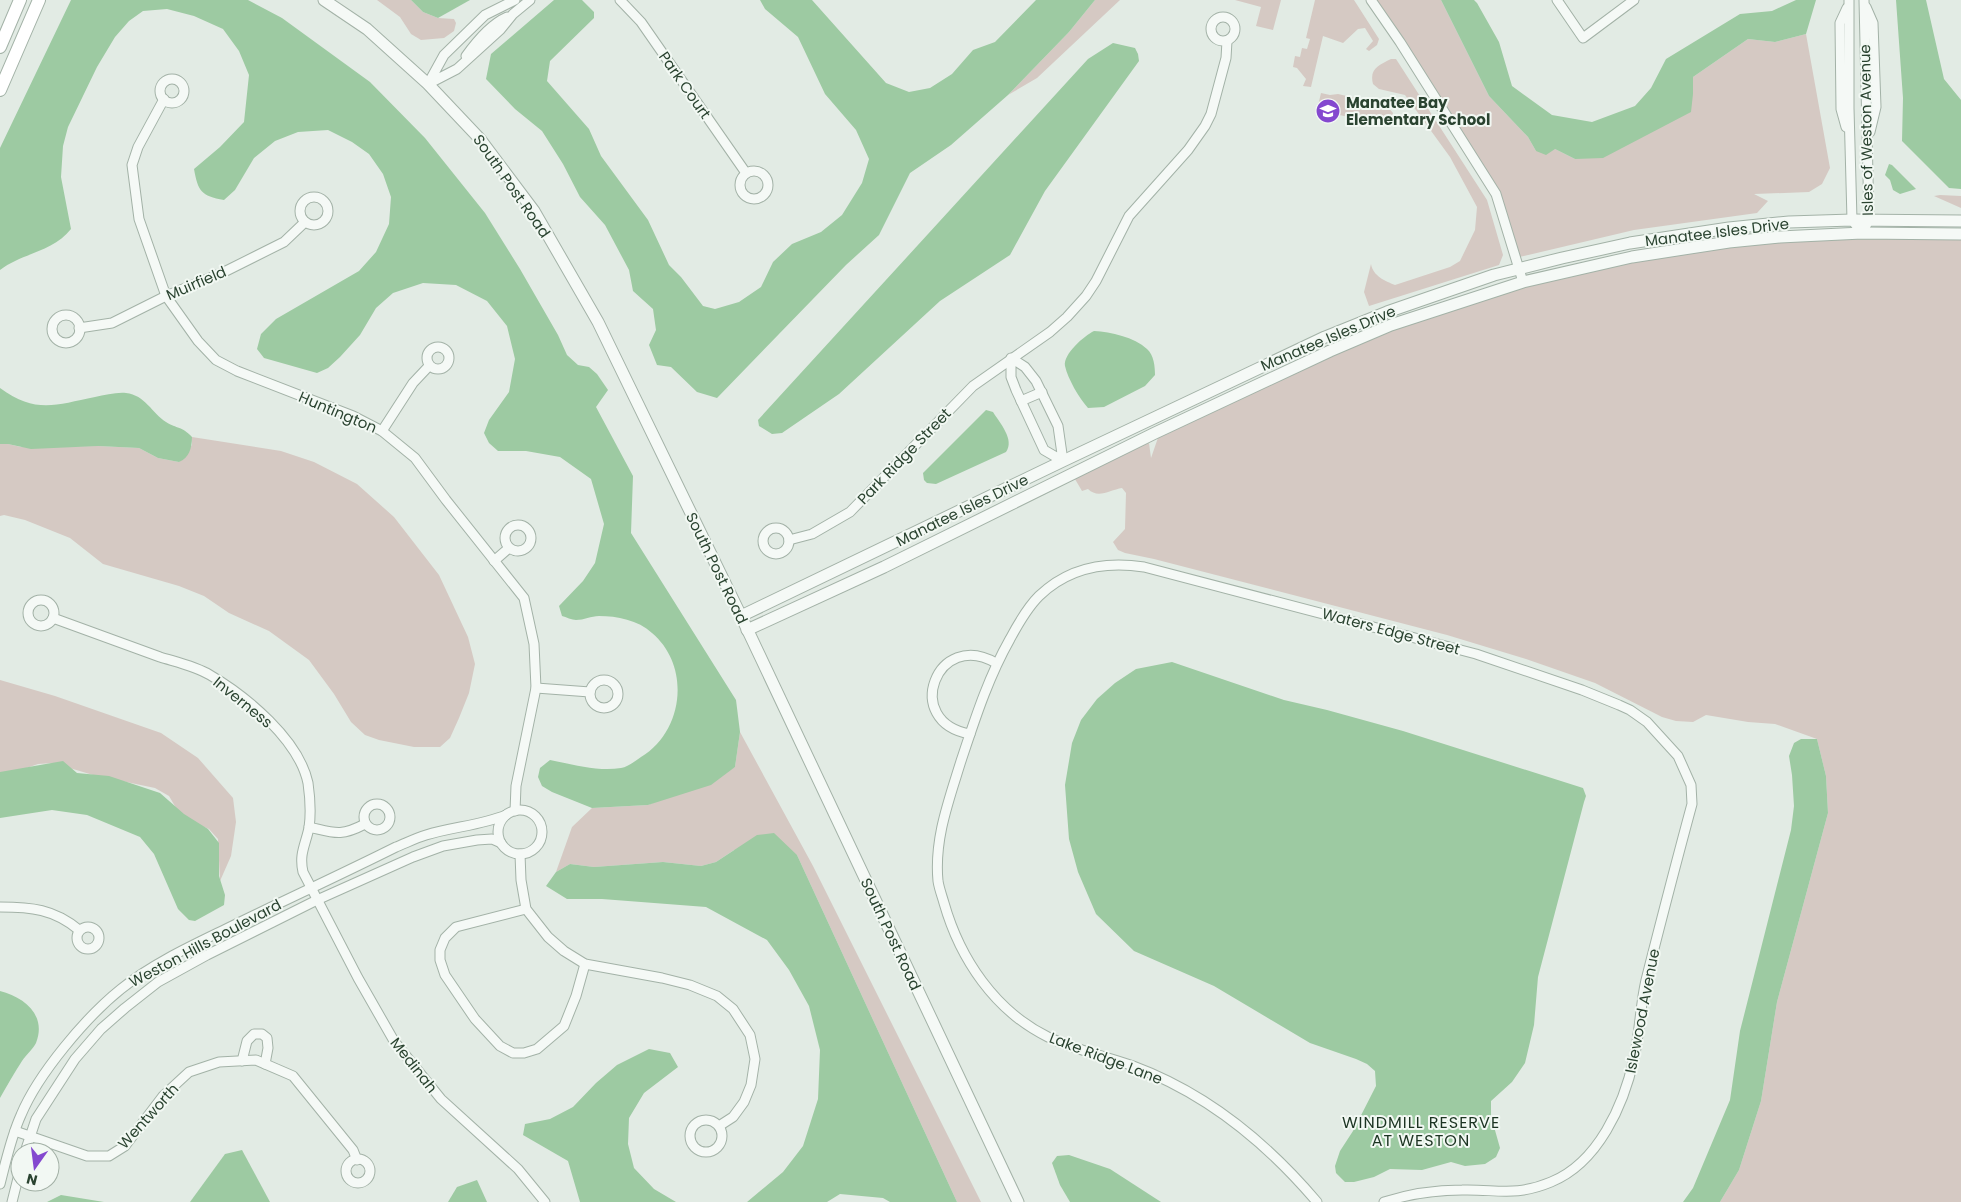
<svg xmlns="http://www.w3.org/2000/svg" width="1961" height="1202" viewBox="0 0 1961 1202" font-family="Poppins,sans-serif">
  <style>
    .green { fill: #d5c9c3 }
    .water { fill: #9dcaa2 }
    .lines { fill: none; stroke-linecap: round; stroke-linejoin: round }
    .minor-casing { stroke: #a3b2a7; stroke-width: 11 }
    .tertiary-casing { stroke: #a3b2a7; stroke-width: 13 }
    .secondary-casing { stroke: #a3b2a7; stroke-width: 14 }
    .minor { stroke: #f5f9f6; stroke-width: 9 }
    .tertiary { stroke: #f5f9f6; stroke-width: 11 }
    .secondary { stroke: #fff; stroke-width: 12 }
    .labels { text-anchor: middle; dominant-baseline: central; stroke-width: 4; stroke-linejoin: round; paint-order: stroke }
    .street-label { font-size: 15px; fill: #2a4330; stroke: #f2f8f3 }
    .poi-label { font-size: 15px; font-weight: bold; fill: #2a4330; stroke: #f2f8f3; text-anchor: start }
    .neighbourhood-label { font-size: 16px; letter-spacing: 1px; fill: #1c3422; stroke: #f2f8f3 }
  </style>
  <rect width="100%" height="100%" fill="#e2ebe4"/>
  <g class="green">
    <path d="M377,0h34l12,12 15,6 16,1 2,4 -2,8 -10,7 -23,2 -10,-6 -11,-17z"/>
    <path d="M1095,0h25l-83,78 -29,17 61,-63z"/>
    <path d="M1235,0h46l-8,30 -17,-4 5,-19z"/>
    <path d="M1315,0h39l25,39 -2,6 -8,6 -3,-2 7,-8 -8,-13 -7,1 -15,14 -20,-7 -12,51 -8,-1 3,-7 -9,-11 -4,-1 2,-11 5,1 2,-9 5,1 3,-10 -4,-1z"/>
    <path d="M1371,0h70l48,96 39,41 8,14 19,-2 20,10 118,-65v-17l55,-38 27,3 31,-8 24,134 -8,16 -13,8 -55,2 14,7 -11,12 -123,17 -119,28 -19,-64z"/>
    <path d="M1391,59h5l91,141 16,55 -4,10 -130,41 -5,-14 7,-28c2,12 14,17 24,21l55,-18 10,-6 15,-31 2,-23 -27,-50 -45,-62 -26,-6 -6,-5c-4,-15 6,-19 18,-25z"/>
    <path d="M1321,93l9,2 8,-1 48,11 7,8 -4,13 -72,-16z"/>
    <path d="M1940,195l21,1v12l-27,-12z"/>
    <path d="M1961,234v968h-241l19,-32 22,-69 16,-99 51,-189 -2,-37 -9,-37 -42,-15 -27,-2 -42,-7 -13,7 -17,-1 -14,-4 -67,-34 -69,-24 -79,-24 -293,-76 -29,-6 -7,-3 -5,-8 12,-13 1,-36 -4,-5c-12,2 -24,11 -34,1l-6,2 -10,-17 20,-9 57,-22 2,15 9,-26 170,-81 193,-69 165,-35z"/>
    <path d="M192,437l89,14 33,11 43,22 37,33 45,58 29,62 7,27 -6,29 -10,25 -9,20 -10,9h-26l-35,-7 -14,-5 -14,-13 -17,-28 -25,-34 -40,-29 -40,-18 -25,-17 -25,-10 -76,-22 -33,-26 -45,-18 -21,-5 -4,1v-72h8l13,3 77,-1 41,2 19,10 21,4 13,-17z"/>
    <path d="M0,680l55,16 106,37 37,25 35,40 3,24 -5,34 -11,25 -2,-42 -9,-10 -27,-11 -13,-22 -14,-8 -62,-13 -40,-12 -15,1 -23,8h-15z"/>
    <path d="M740,732l73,134 168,336h-24l-160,-347 -63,-5 -18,12 -15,4 -38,-4 -69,5 -24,-3 -14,8 16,-45 20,-19 56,-3 87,-38z"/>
  </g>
  <g class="water">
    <path d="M71,0h177l34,18 88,64 55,56 60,75 35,56 38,66 9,20 11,10 11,2 8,7 11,16 -12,17 37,69 -2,57 105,167 4,32 -5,35 -24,18 -63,20 -56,3 -40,-16 -10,-6 -4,-9 2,-9 10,-8c22,4 48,12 71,8 7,-1 14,-7 20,-11 43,-26 50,-91 11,-124 -14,-13 -35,-17 -53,-17 -8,0 -15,4 -23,4 -4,0 -10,-3 -14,-4l-3,-10 24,-25 12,-18 9,-39 -13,-45 -31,-22 -34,-6h-28l-9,-8 -5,-10 5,-13 20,-28 6,-33 -8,-33 -20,-25 -31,-16 -33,-2 -30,10 -17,15 -16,27 -20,22 -12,11 -11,5 -53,-15 -7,-9 4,-15 15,-15 83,-48 17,-19 13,-28 2,-27 -8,-23 -14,-20 -17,-12 -24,-12 -30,2 -23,9 -21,17 -19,32 -11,10c-23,-4 -26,-9 -30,-31l26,-22 24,-25 5,-47 -10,-24 -16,-22 -29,-13 -27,-7 -24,2 -14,10 -14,16 -18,30 -29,60 -5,19 -2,31 10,52c-18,23 -49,24 -71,41v-122z"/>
    <path d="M411,0h59l-32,18 -15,-6z"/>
    <path d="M554,0h28l12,12v6l-44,43 -3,20 42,48 12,27 47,64 21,45 12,12 22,29 12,3 24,-7 22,-15 12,-25 19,-18 29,-12 21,-17 20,-32 7,-24 -13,-29 -31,-36 -27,-57 -33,-28 -5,-9h52l74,83 23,9 21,-4 22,-14 21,-24 22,-8 41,-42h59l-26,32 -61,63 -57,50 -41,28 -31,62 -33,30 -129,133 -20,-6 -26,-25 -14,-2 -8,-20 7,-15 -3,-21 -20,-18 -4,-21 -24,-45 -25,-28 -17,-33 -21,-33 -27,-22 -29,-30 5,-25z"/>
    <path d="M1441,0h33l3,3 22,39 13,44 40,29 40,7 43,-16 16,-18 15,-29 74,-45 32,-3 24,-11h20l-10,34 -31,8 -27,-3 -55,38v17l-2,18 -88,46 -28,1 -20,-10 -9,6 -10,-4 -8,-14 -39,-41z"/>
    <path d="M1896,0h30l18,79 17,21v89l-12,-1 -47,-47 1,-43z"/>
    <path d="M1113,43l22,5 3,6 1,7 -94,130 -35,64 -70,46 -101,93 -57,39 -10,1 -13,-8 -1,-6 330,-361z"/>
    <path d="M1889,164l3,1 24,24 -16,5 -7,-4 -3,-10 -5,-5z"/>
    <path d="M1094,331c17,1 40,6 53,18 7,6 8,18 8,26l-10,11 -41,21 -16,1c-9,-10 -20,-29 -23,-42 -2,-12 19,-30 29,-35z"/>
    <path d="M0,388c36,26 55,17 95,9 10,-2 22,-5 31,-4 19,2 26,20 40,29 11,7 16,4 26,15 0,11 -3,21 -13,25l-21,-4 -19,-10 -41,-2 -67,3 -23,-5h-8z"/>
    <path d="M986,410l7,2c7,11 22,28 13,40l-70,32 -9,-1 -3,-3 -1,-7z"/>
    <path d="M1172,662l112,38 43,10 76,21 180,57 3,8 -2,6 -46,175 -4,48 -9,38 -13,19 -21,19v15l9,32 -4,9 -11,7 -20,2 -14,-4 -29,8 -32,-1 -16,8 -20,5h-9l-9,-9 -1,-7 5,-15 13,-20 23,-45 -1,-15 -8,-7 -11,-5 -46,-16 -96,-57 -80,-35 -38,-37 -18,-42 -9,-33 -4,-54 7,-42 9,-23 16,-21 18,-16 21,-14z"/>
    <path d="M1801,739h16l9,37 2,37 -51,189 -16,99 -22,69 -19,32h-37l10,-14 37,-88 10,-69 51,-201 3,-24 -2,-31 -3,-19 5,-13z"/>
    <path d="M63,761l14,12 32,3 51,17 24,21 24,15 11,14v33l6,19 -1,10 -29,16 -6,-1 -11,-11 -24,-55 -14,-17 -53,-22 -35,-5 -52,8v-46z"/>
    <path d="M774,833l23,22 160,347h-67l-7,-4 -43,-4 -13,8h-80l36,-30 20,-26 15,-47 2,-49 -11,-44 -20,-36 -22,-30 -61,-33 -104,-8h-35l-21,-13 10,-14 14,-8 24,3 69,-5 38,4 15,-4 41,-27z"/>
    <path d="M0,991c24,6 47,24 36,52 -3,6 -10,12 -14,18 -8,12 -15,25 -22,37z"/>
    <path d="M649,1049l21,4 8,14 -34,26 -15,25 -1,26 6,24 20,21 22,13h-96l-12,-41 -45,-26 2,-11 25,-5 23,-12 23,-24 21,-18z"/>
    <path d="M242,1150l28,52h-80l35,-48z"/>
    <path d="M1069,1155l41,14 51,33h-91l-10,-17 -8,-22 5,-7z"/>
    <path d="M477,1180l10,22h-39l9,-15z"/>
    <path d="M61,1195l43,7h-57z"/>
  </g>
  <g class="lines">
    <defs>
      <g id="minor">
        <path d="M515,0l-30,15 -41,40 -16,29 29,-15 43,-39 13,-16 17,-14"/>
        <path d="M620,0l21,22 105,151"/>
        <path d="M1371,0l29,42 96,152 27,88"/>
        <path d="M1557,0l26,38 51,-38"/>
        <path d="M1849,0v108l3,112 10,13 7,-13 -5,-220"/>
        <path d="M1866,7l7,16 3,84 -6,25"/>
        <circle cx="1223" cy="29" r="12"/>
        <path d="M466,56c10,-14 25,-32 41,-39"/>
        <circle cx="172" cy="91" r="12"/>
        <path d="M164,99l-26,48 -6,18 7,54 27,77 32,45 18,19 21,11 116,45 29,15 33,27 31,42 78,98 10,46 2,44 -20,98 -1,25"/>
        <path d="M1846,127l-5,-18 -1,-86 7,-15"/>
        <circle cx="754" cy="185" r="14"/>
        <circle cx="314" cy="211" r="14"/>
        <circle cx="66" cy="329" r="14"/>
        <path d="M79,328l33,-5 54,-27 58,-24 60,-30 21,-20"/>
        <circle cx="438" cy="358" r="11"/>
        <path d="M1011,358l14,9 11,14 22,45 5,35 -19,-11 -28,-60 -5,-13z"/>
        <path d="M1021,401l21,-9"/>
        <path d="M382,431l31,-48 16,-17"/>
        <circle cx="518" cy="538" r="13"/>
        <circle cx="776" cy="541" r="13"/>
        <path d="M789,540l23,-6 38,-22 123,-126 77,-54 17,-15 19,-21 10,-15 33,-65 59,-66 17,-24 6,-12 15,-56 1,-17"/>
        <path d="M494,561l15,-13"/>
        <circle cx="41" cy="613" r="13"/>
        <path d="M53,618c36,13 71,26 107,39 16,5 35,9 50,18 36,21 89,65 98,108 2,14 3,31 1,45 -4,18 -10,26 -6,44l55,106 36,63 47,58 77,70 27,33"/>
        <circle cx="604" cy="694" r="14"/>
        <path d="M536,688l54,4"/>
        <path d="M970,734c-69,-12 -33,-106 26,-71"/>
        <circle cx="377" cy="817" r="13"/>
        <circle cx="520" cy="832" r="22"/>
        <path d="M309,827c26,6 31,10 56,-3"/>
        <path d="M520,854l1,26 5,29 22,28 16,14 21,13 77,14 28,7 27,11 16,13 17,26 5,24 -4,26 -7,17 -11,15 -14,9"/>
        <path d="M0,907c31,0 54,2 79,23"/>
        <path d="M526,909l-70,18 -11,11 -5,12v10l5,15 30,44 25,27 13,7h11l13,-4 27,-23 12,-30 9,-32"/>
        <circle cx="88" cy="938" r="11"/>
        <path d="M242,1061l5,-20 7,-7h8l5,4 1,10 -3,16"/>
        <circle cx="706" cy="1136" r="16"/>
        <path d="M15,1131l72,25h22l16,-10 38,-50 26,-24 30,-10 37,-2 37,16 60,74 4,10"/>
        <path d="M25,1152l11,-33 39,-60 26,-30 24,-21 33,-26 49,-27 110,-55 96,-43 30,-11 34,-6 15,-1 9,4"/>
        <circle cx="358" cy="1171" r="12"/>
        <path d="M0,1184c6,-23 11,-47 21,-69 17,-41 65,-98 100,-126 31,-25 70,-43 105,-60 57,-28 114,-54 170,-82 10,-4 20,-9 30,-12 26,-8 56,-10 80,-20"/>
        <path d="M12,1202l8,-32"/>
        <path d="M1317,1202c-50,-59 -111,-109 -184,-136 -28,-10 -58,-16 -85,-29 -53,-26 -88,-78 -104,-134 -2,-7 -5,-15 -6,-22 -4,-42 11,-81 23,-120 14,-42 27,-83 49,-122 8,-15 17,-31 29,-43 29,-28 66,-35 105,-29l332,87 106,36 37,15 11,5 17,12 31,34 13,29 1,19c-16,59 -31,117 -46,176 -6,26 -6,52 -12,78 -10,47 -36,105 -83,124 -36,15 -54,7 -89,8 -27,0 -53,4 -78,12"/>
      </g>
      <g id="tertiary">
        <path d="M324,0l43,29 61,55 52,55 54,72 64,111 143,294 277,586"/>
        <path d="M741,616l322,-155 262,-124 62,-25 107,-37 68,-17 68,-15 99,-15 60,-6 63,-2 109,1"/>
        <path d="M747,630l137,-63 271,-134 175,-82 61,-26 132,-43 109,-25 97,-15 51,-5 82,-4 99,1"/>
      </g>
      <g id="secondary">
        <path d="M0,47l20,-47"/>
        <path d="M0,90l39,-90"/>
      </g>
    </defs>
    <use href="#minor" class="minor-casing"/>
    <use href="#tertiary" class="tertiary-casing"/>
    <use href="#secondary" class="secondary-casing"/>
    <use href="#minor" class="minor"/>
    <use href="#tertiary" class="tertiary"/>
    <use href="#secondary" class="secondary"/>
  </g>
  <defs>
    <symbol id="school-disc" viewBox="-11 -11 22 22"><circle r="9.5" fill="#8448cf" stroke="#f2f8f3"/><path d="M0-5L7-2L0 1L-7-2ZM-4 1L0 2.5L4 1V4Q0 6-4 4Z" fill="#fff"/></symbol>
  </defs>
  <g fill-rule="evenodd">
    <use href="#school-disc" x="1314" y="97" width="28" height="28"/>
  </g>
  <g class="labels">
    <g class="street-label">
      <text transform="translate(685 85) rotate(55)">Park Court</text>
      <text transform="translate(1866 130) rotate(-91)">Isles of Weston Avenue</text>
      <text transform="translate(512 186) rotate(55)">South Post Road</text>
      <text transform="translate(1717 232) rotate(-7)">Manatee Isles Drive</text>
      <text transform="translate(196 283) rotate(-23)">Muirfield</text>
      <text transform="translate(1328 338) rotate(-23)">Manatee Isles Drive</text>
      <text transform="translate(338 412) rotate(23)">Huntington</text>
      <text transform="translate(904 456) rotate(-46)">Park Ridge Street</text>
      <text transform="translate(962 510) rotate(-26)">Manatee Isles Drive</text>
      <text transform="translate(717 568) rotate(64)">South Post Road</text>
      <text transform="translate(1391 631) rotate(15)">Waters Edge Street</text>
      <text transform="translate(243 702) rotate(39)">Inverness</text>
      <text transform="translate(891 934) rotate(65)">South Post Road</text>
      <text transform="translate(205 943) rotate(-28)">Weston Hills Boulevard</text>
      <text transform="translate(1642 1011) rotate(-79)">Islewood Avenue</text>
      <text transform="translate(1106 1058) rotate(21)">Lake Ridge Lane</text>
      <text transform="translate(414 1065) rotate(52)">Medinah</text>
      <text transform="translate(148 1116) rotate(-48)">Wentworth</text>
    </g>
    <g class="poi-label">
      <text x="1346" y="102">Manatee Bay<tspan x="1346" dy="17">Elementary School</tspan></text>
    </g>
    <g class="neighbourhood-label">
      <text x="1421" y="1122">WINDMILL RESERVE<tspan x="1421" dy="18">AT WESTON</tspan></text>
    </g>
  </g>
  <g transform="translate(35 1167) rotate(194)"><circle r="24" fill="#f2f8f3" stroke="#a2b0a5"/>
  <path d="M0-4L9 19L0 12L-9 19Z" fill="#8448cf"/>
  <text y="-8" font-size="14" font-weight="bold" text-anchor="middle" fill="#2a4330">N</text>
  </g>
</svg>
